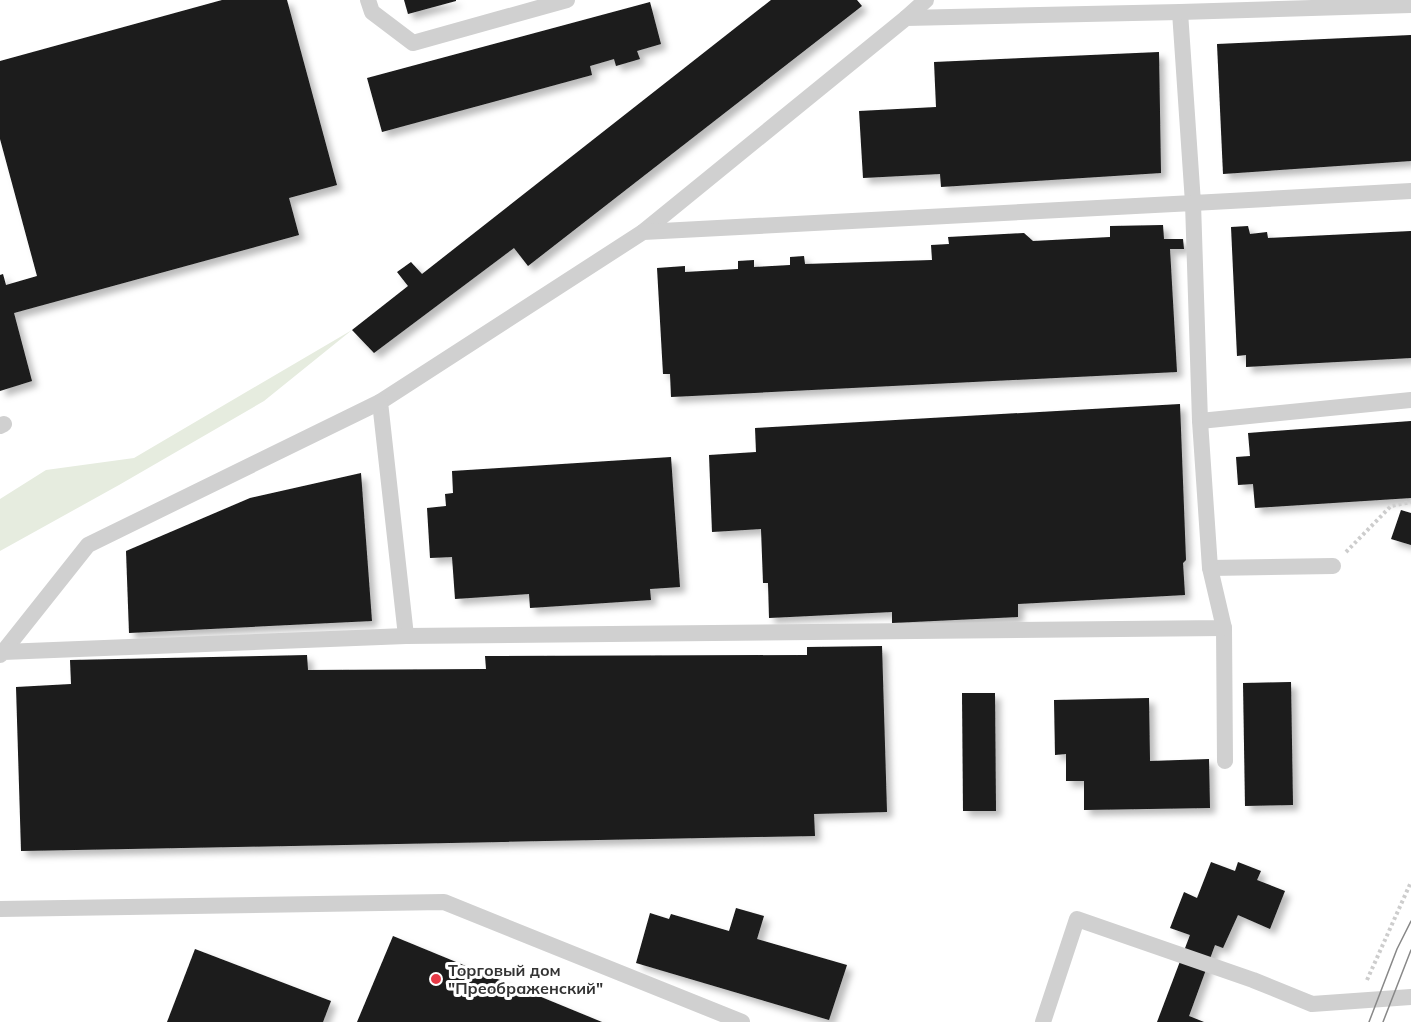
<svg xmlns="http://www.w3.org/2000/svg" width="1411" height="1022" viewBox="0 0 1411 1022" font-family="Mulish,sans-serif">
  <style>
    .green { fill: #e6ecdf }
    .building { fill: #1a1a1a; filter: url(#shadow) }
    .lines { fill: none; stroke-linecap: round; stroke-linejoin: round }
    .path { stroke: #cdcdcd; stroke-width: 4; stroke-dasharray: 3 3; stroke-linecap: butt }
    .lane { stroke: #d0d0d0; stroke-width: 16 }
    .tram { stroke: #888; stroke-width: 1.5 }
    .poi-dot { fill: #e63946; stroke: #fff; stroke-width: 2 }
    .labels { text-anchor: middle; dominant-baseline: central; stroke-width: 6; stroke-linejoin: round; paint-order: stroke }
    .poi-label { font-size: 16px; font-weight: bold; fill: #333; stroke: #fff; text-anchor: start }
  </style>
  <defs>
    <filter id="shadow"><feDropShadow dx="5.5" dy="5.5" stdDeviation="3" flood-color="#0004"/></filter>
  </defs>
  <rect width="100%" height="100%" fill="#fff"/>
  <path class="green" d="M352,330l-88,71 -145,84 -119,66v-52l46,-29 88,-12z"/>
  <g class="building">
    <path d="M222,0h65l50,185 -48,13 10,37 -285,78 18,68 -32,10v-116l3,-1 3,11 31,-9 -37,-137v-78z"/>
    <path d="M404,0h52v1l-48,13z"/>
    <path d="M771,0h86l5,6 -334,260 -14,-18 -140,105 -22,-23 56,-44 -11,-14 14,-10 11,12z"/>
    <path d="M650,2l11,42 -24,7 3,8 -24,7 -2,-7 -24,7 2,9 -210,57 -15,-54z"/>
    <path d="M1411,35v126l-188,13 -6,-130z"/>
    <path d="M1159,52l2,121 -220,14 -1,-13 -77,4 -4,-67 77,-4 -2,-45z"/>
    <path d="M1163,225l1,14h19l1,10h-14l7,123 -506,25 -1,-23h-7l-6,-106 28,-2v6l53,-3v-8l16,-1v7l36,-2v-8l14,-1 1,8 127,-4 -1,-15 18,-1 -1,-7 76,-4 9,8 77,-4v-11z"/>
    <path d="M1248,226l2,8 17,-2 1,6 143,-7v127l-165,9v-12l-9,1 -6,-129z"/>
    <path d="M1180,404l6,156 -3,3 2,32 -167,9v13l-126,6v-11l-123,6 -1,-35h-5l-2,-54 -49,3 -3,-77 47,-3 -1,-24z"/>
    <path d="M1411,421v77l-156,10 -2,-24 -15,1 -2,-28 14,-1 -2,-23z"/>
    <path d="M671,457l9,130 -30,2 1,11 -121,8 -1,-14 -74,5 -3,-42 -22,1 -3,-50 19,-2 -1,-12 8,-1 -1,-22z"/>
    <path d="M361,473l11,148 -243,12 -3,-82 124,-53z"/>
    <path d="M1401,510l10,3v32l-20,-6z"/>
    <path d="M882,646l5,166 -73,2 1,22 -794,15 -5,-164 55,-3 -1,-24 237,-5 1,15 178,-1 -1,-13 322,-1v-8z"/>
    <path d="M1291,682l2,123 -48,1 -2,-123z"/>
    <path d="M962,693h33l1,118h-33z"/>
    <path d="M1149,698l1,63 59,-2 1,49 -126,2v-29h-18v-27l-11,1 -1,-55z"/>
    <path d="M1211,862l24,9 3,-9 23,9 -4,9 28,11 -15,38 -32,-14 -15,33 -8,-3 -26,71 15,6h-47l33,-87 -20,-7 14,-36 13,6z"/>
    <path d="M736,908l28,8 -7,23 90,26 -18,55 -193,-57 14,-50 19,6 2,-5 58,17z"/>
    <path d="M393,936l209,86h-245z"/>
    <path d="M195,949l136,52 -8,21h-156z"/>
  </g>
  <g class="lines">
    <g class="path">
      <path d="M1346,552l45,-46 20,-4"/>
      <path d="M1367,980l44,-98"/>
    </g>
    <g class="lane">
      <path d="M368,0l4,12 41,31 154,-43"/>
      <path d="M1180,12l13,191 218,-12"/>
      <path d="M906,18l20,-18"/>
      <path d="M643,232l263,-214 274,-6 231,-7"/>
      <path d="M0,426l4,-2"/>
      <path d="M1210,568l123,-2"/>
      <path d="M1224,628l1,133"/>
      <path d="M406,636l-26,-234 263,-170 550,-29 7,218"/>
      <path d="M3,652l85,-107 292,-143"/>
      <path d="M0,655l3,-3 403,-16 818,-8 -14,-60 -10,-147 211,-21"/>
      <path d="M0,909l444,-7 298,120"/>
      <path d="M1043,1022l34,-103 176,61 59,24 99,-7"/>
    </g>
    <g class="tram">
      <path d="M1369,1022l28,-73 14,-28"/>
      <path d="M1383,1022l28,-72"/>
    </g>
  </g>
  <circle class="poi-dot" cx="436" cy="979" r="6"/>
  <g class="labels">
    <g class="poi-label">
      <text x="448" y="970">Торговый дом<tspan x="448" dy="18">"Преображенский"</tspan></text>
    </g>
  </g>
</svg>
